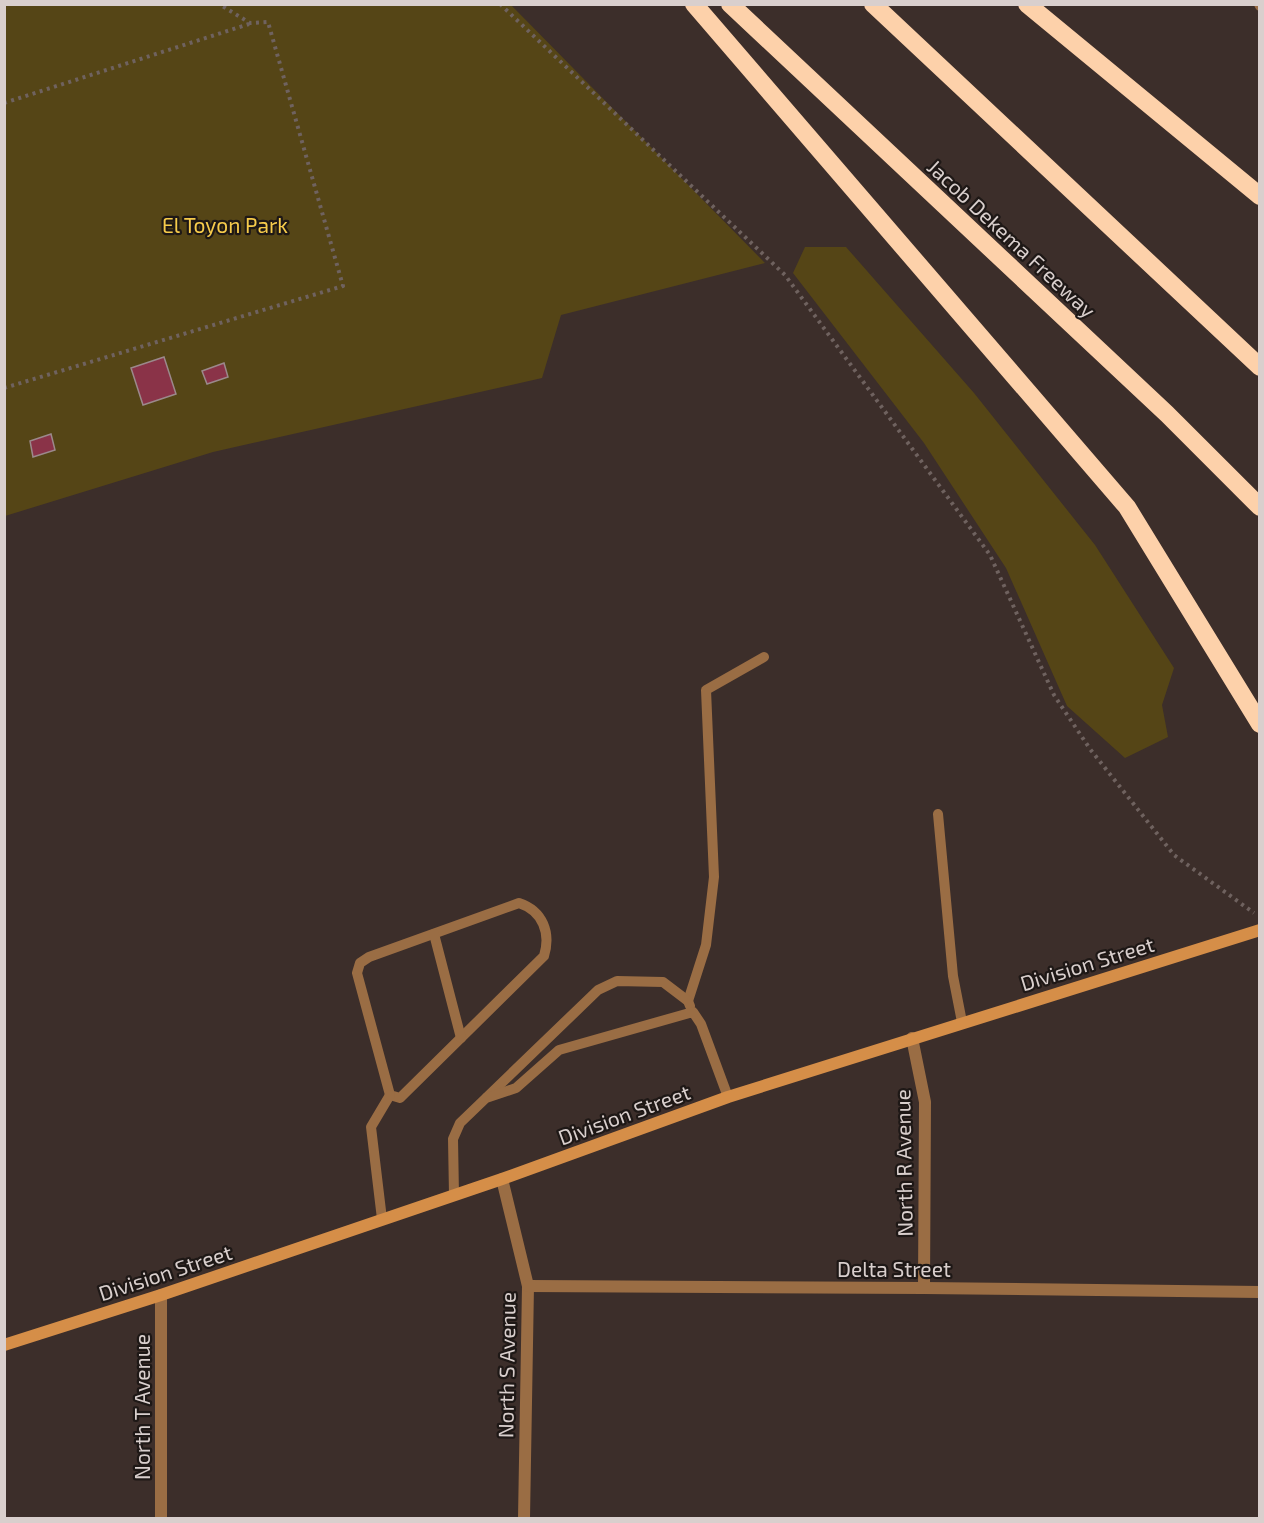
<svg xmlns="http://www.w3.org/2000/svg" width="1264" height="1523" viewBox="0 0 1264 1523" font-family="'Exo 2',sans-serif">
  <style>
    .green { fill: #554516 }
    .building { fill: #8a3348; stroke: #9b898b; stroke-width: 1.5 }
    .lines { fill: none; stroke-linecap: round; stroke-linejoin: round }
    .path { stroke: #6f625f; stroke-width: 4; stroke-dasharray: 3 4.5; stroke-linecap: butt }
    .service { stroke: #9a6d44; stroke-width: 10 }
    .minor { stroke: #9a6d44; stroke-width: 12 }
    .secondary { stroke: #d58e48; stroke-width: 12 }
    .motorway { stroke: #fdd1aa; stroke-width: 18 }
    .labels { text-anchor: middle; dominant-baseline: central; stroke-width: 4.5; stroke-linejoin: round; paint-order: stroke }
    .park-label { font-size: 21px; fill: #f6cb4b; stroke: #1e1816 }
    .street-label { font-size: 21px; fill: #d9cfcd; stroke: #1e1816 }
  </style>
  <rect width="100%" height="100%" fill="#3c2e2a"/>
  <g class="green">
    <path d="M5,5h506l254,258 -204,52 -19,63 -329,74 -208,64z"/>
    <path d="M805,247h41l128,146 121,152 79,123 -12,37 6,32 -43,21 -58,-52 -61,-138 -82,-125 -131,-170z"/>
  </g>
  <g class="building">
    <path d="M164,357l12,37 -33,11 -12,-37z"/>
    <path d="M224,363l4,14 -21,7 -5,-13z"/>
    <path d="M51,434l4,16 -22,7 -3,-16z"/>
  </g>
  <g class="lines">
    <g class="path">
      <path d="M500,4l285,271 205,280 64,140 36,54 84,106 80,58"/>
      <path d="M4,103l245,-79"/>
      <path d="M4,388l339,-102 -75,-264 -18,1 -31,-19"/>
    </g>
    <g class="service">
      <path d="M1259,4l1,2"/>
      <path d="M938,814l15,162 9,46"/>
      <path d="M519,903c24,8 32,30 25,53l-144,142 -10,-3 -33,-122 3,-10 9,-6z"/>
      <path d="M434,934l27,104"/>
      <path d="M688,1001l18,-56 8,-68 -8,-187 58,-33"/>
      <path d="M487,1097l111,-107 19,-9 46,1 25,19 2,5"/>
      <path d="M454,1195l-1,-56 7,-16 26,-25 30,-10 43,-38 134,-38 8,12 27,73"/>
      <path d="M382,1219l-11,-92 19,-32"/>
    </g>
    <g class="minor">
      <path d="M912,1038l13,64 -1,186"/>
      <path d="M502,1179l26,107 -4,232"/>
      <path d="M528,1286l396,2 336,4"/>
      <path d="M161,1295v223"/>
    </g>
    <path class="secondary" d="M4,1345l157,-50 341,-116 226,-82 532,-167"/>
    <g class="motorway">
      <path d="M694,4l433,503 133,217"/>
      <path d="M730,4l437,410 93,93"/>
      <path d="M873,4l387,363"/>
      <path d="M1027,4l233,192"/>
    </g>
  </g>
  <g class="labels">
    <g class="park-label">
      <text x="225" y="224">El Toyon Park</text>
    </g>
    <g class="street-label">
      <text transform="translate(1012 238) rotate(43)">Jacob Dekema Freeway</text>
      <text transform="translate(1087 963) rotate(-17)">Division Street</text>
      <text transform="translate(624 1114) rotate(-20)">Division Street</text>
      <text transform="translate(903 1163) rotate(-91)">North R Avenue</text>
      <text x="894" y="1268">Delta Street</text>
      <text transform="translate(165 1272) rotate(-18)">Division Street</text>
      <text transform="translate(506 1365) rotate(-89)">North S Avenue</text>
      <text transform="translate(141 1407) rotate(-90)">North T Avenue</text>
    </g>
  </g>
  <rect width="1264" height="1523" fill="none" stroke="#d9cfcd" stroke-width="12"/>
</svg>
